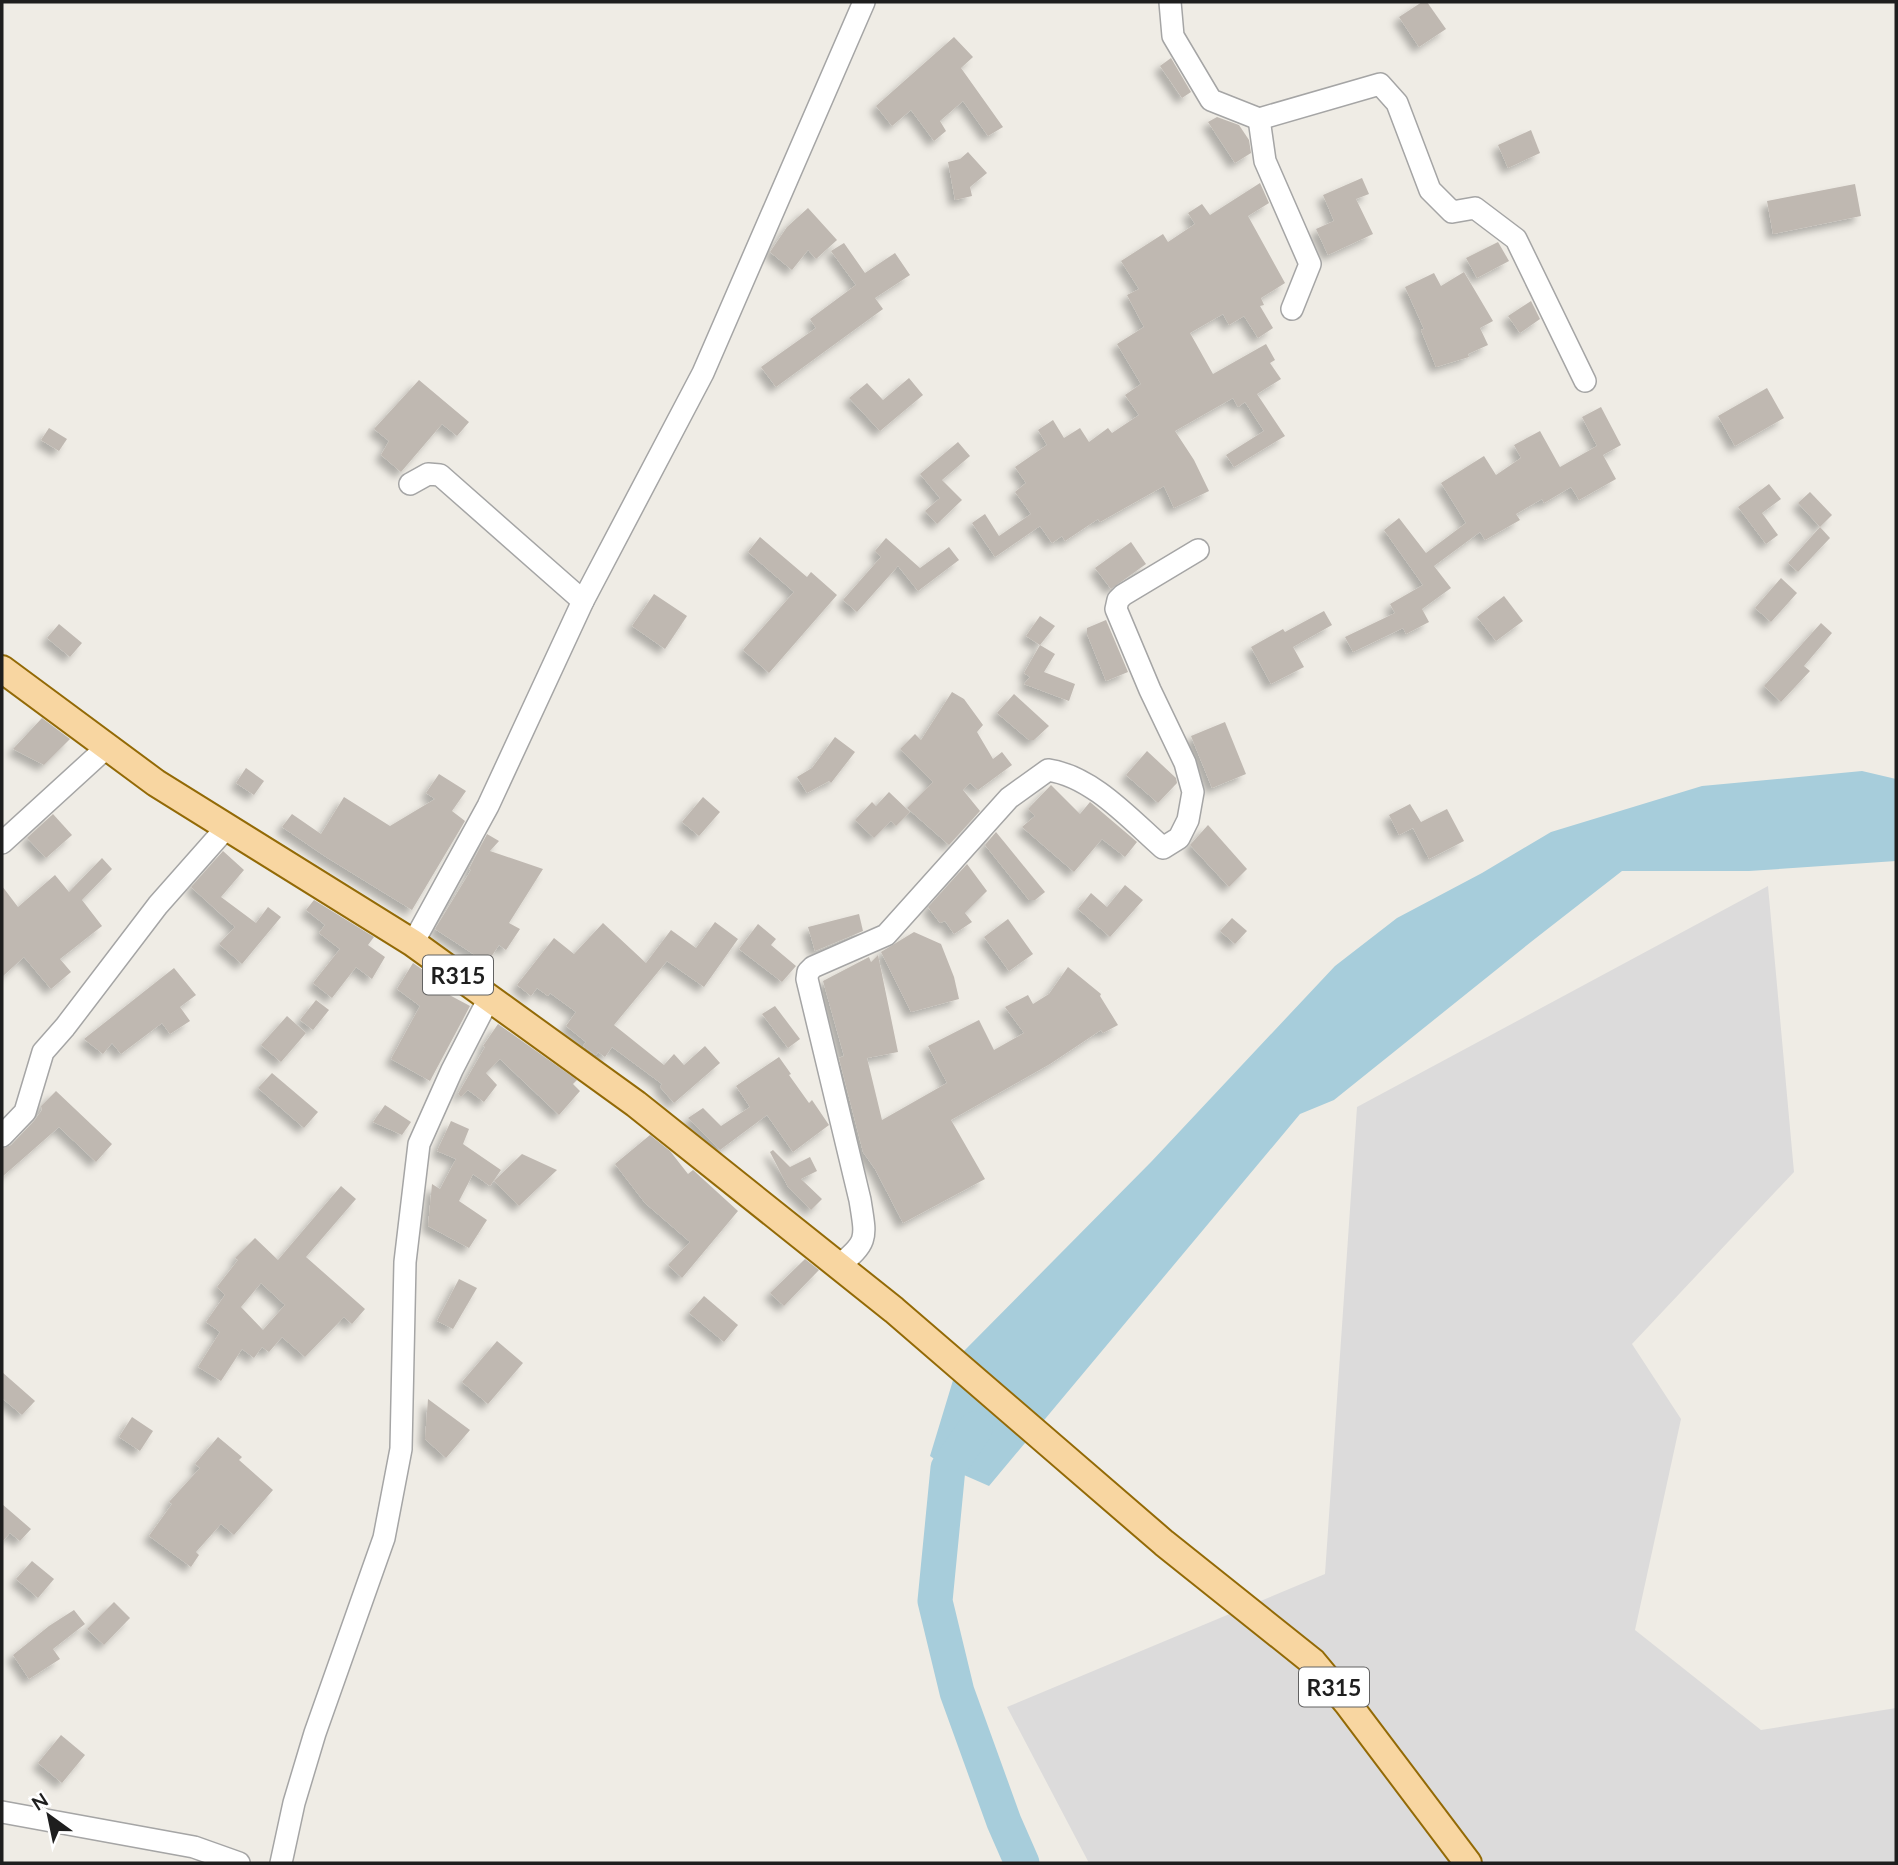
<svg xmlns="http://www.w3.org/2000/svg" width="1898" height="1865" viewBox="0 0 1898 1865" font-family="Lato,sans-serif">
  <style>
    .residential { fill: #dcdbdb }
    .water { fill: #a7cddb }
    .lines { fill: none; stroke-linecap: round; stroke-linejoin: round }
    .river { stroke: #a7cddb; stroke-width: 35 }
    .building { fill: #bfb8b1; fill-rule: evenodd; filter: url(#shadow) }
    .minor-casing { stroke: #a5a5a5; stroke-width: 24 }
    .major-casing { stroke: #936a06; stroke-width: 30 }
    .minor { stroke: #fff; stroke-width: 21 }
    .major { stroke: #f8d6a1; stroke-width: 26 }
    .labels { text-anchor: middle; dominant-baseline: central; stroke-width: 5; stroke-linejoin: round; paint-order: stroke }
    .shield { fill: #fff; stroke: #626262; stroke-width: 2 }
    .shield-label { font-size: 23px; font-weight: bold; fill: #1e1e1e }
  </style>
  <defs>
    <filter id="shadow"><feDropShadow dx="-6" dy="6" stdDeviation="3.5" flood-color="#0004"/></filter>
  </defs>
  <rect width="100%" height="100%" fill="#efece5"/>
  <path class="residential" d="M1768,886l26,286 -162,172 49,75 -46,211 126,100 135,-22v155h-807l-82,-156 318,-133 32,-467z"/>
  <path class="water" d="M1862,771l34,8v82l-147,10h-127l-86,67 -202,162 -34,14 -311,372 -41,-18 -18,-12 31,-102 190,-192 184,-196 62,-48 85,-45 69,-41 151,-46z"/>
  <g class="lines">
    <path class="river" d="M975,1429l-27,39 -13,133 22,91 47,130 18,41"/>
  </g>
  <g class="building">
    <path d="M1422,2h5l19,27 -27,18 -20,-30z"/>
    <path d="M954,37l19,20 -12,11 42,59 -15,9 -25,-35 -23,20 6,10 -12,10 -23,-31 -19,16 -16,-20z"/>
    <path d="M1171,58l20,34 -9,6 -22,-32z"/>
    <path d="M1217,117l22,8 10,15 2,13 -16,10 -27,-41z"/>
    <path d="M1531,130l9,23 -32,15 -10,-23z"/>
    <path d="M968,152l19,21 -17,14 2,9 -17,4 -7,-38 12,-3z"/>
    <path d="M1362,178l7,16 -13,5 17,35 -45,21 -12,-26 18,-8 -11,-26z"/>
    <path d="M1260,183l9,20 -21,13 37,67 -24,15 3,7 -4,1 13,22 -15,10 -14,-22 -15,9 -6,-11 -33,19 23,41 53,-30 9,16 -5,3 11,16 -24,15 28,42 -51,31 -8,-12 38,-24 -19,-29 -7,5 -5,-9 -58,33 19,29 15,31 -35,17 -10,-22 -64,36 -2,-3 -33,22 -3,-5 -10,7 -12,-17 -45,31 -23,-34 13,-9 14,22 32,-22 -16,-22 11,-9 -11,-16 32,-22 -9,-15 15,-10 11,18 16,-10 9,14 19,-14 4,5 27,-18 -14,-20 16,-11 -24,-40 27,-17 -17,-32 12,-6 -18,-28 42,-27 5,8 27,-18 -7,-11 14,-9 8,11z"/>
    <path d="M1855,184l6,32 -88,18 -6,-33z"/>
    <path d="M808,208l29,32 -21,19 -8,-9 -16,20 -22,-18 17,-25z"/>
    <path d="M1498,242l11,19 -32,17 -11,-20z"/>
    <path d="M844,243l21,30 30,-20 15,22 -35,23 8,11 -107,78 -15,-20 55,-39 -6,-9 46,-34 -25,-34z"/>
    <path d="M1464,272l29,49 -13,7 8,17 -20,9 1,3 -33,10 -15,-37 3,-1 -19,-42 29,-14 7,13z"/>
    <path d="M1531,301l9,18 -20,14 -12,-17z"/>
    <path d="M909,378l14,17 -43,36 -31,-33 18,-15 16,17z"/>
    <path d="M419,380l50,42 -12,14 -15,-12 -41,48 -20,-17 8,-14 -15,-12z"/>
    <path d="M1767,388l17,30 -49,28 -17,-30z"/>
    <path d="M1601,407l20,38 -18,10 13,24 -37,21 -8,-13 -27,16 -2,-4 -26,15 4,6 -35,20 -5,-8 -46,34 17,22 -29,21 7,13 -23,12 -3,-6 -50,24 -8,-15 50,-24 -5,-9 33,-19 -39,-55 15,-12 27,35 40,-30 -25,-40 43,-27 12,19 25,-17 -7,-13 26,-14 20,36 37,-21 -15,-29z"/>
    <path d="M49,428l18,11 -8,12 -18,-11z"/>
    <path d="M958,442l12,14 -28,24 20,20 -25,24 -12,-13 15,-13 -20,-24z"/>
    <path d="M1769,484l12,15 -19,14 16,22 -12,9 -28,-37z"/>
    <path d="M1810,492l22,23 -12,12 -22,-24z"/>
    <path d="M1820,527l10,11 -32,34 -10,-9z"/>
    <path d="M760,537l47,40 4,-5 26,23 -68,78 -26,-23 51,-58 -46,-40z"/>
    <path d="M886,538l34,30 29,-21 10,13 -41,31 -20,-25 -41,46 -14,-12 38,-43 -6,-6z"/>
    <path d="M1131,542l15,22 -35,25 -16,-21z"/>
    <path d="M1781,578l16,15 -26,29 -16,-14z"/>
    <path d="M654,594l33,22 -22,33 -33,-23z"/>
    <path d="M1504,596l19,25 -27,20 -19,-24z"/>
    <path d="M1324,611l8,14 -39,22 11,20 -33,17 -20,-37 32,-18 2,3z"/>
    <path d="M1040,616l15,10 -15,19 -14,-9z"/>
    <path d="M1106,620l22,52 -22,9 -19,-47v-6z"/>
    <path d="M1821,623l11,10 -28,33 6,5 -29,31 -17,-16z"/>
    <path d="M59,624l23,19 -12,14 -23,-19z"/>
    <path d="M1040,645l15,9 -11,18 31,12 -6,17 -45,-17 6,-7 -6,-4z"/>
    <path d="M952,692l12,7 19,26 -6,7 16,27 9,-7 10,13 -34,25 -8,-7 -7,7 17,21 -31,34 -42,-37 26,-26 -33,-33 15,-15 6,6z"/>
    <path d="M1014,694l35,32 -15,14h-5l-32,-27z"/>
    <path d="M42,718l28,21 -26,26 -31,-16z"/>
    <path d="M1225,722l21,52 -34,14 -21,-52z"/>
    <path d="M835,737l20,15 -24,31 -2,-2 -22,12 -10,-16 15,-9z"/>
    <path d="M1147,751l29,27 1,5 -19,20 -32,-28z"/>
    <path d="M246,768l18,13 -10,14 -18,-12z"/>
    <path d="M439,774l27,17 -14,20 13,10 -53,89 -86,-53 -44,-30 10,-13 29,20 23,-37 46,29 45,-27 -9,-6z"/>
    <path d="M1051,785l29,29 10,-12 47,40 -12,15 -23,-18 -28,33 -52,-45 13,-11 -7,-7z"/>
    <path d="M889,792l21,20 -14,14 -5,-5 -17,17 -19,-18 17,-18 4,4z"/>
    <path d="M703,797l17,15 -21,24 -17,-14z"/>
    <path d="M1410,804l11,18 26,-13 17,32 -35,18 -16,-31 -14,7 -10,-20z"/>
    <path d="M53,814l19,21 -26,23 -19,-20z"/>
    <path d="M1208,825l39,44 -18,18 -39,-42z"/>
    <path d="M996,832l49,60 -10,8h-6l-44,-55z"/>
    <path d="M487,834l12,7 -9,10 53,18 -34,54 11,6 -14,21 -7,-5 -12,18 -52,-34 36,-59 -2,-1z"/>
    <path d="M223,851l21,19 -23,27 35,26 12,-16 13,10 -39,47 -23,-20 16,-17 -44,-40z"/>
    <path d="M102,858l10,11 -30,31 20,26 -42,33 11,13 -20,17 -27,-32 -22,20v-91l16,21 37,-32 14,17z"/>
    <path d="M967,864l20,27 -22,22 7,9 -18,12 -9,-13 -5,2 -12,-16z"/>
    <path d="M1125,885l18,15 -33,37 -32,-28 13,-16 16,14z"/>
    <path d="M314,900l60,37 -6,8 17,12 -13,22 -16,-12 -24,31 -19,-15 27,-34 -21,-16 6,-8 -19,-15z"/>
    <path d="M859,914l4,17 -48,20 -7,-24z"/>
    <path d="M1232,918l15,13 -12,13 -15,-13z"/>
    <path d="M1008,919l25,35 -24,17 -25,-34z"/>
    <path d="M715,922l23,17 -34,48 -37,-26 -53,64 50,40 10,-11 10,11 21,-19 15,17 -46,40 -14,-16 2,-3 -50,-37 -7,10 -7,-5 -2,3 -13,-9 3,-4 -20,-16 10,-14 -26,-19 -2,3 -11,-8 -6,8 -14,-11 37,-47 20,16 29,-31 43,40 25,-33 25,18z"/>
    <path d="M758,924l18,15 -5,6 25,21 -14,16 -43,-33z"/>
    <path d="M914,932l27,12 13,33 5,22 -48,13 -30,-60z"/>
    <path d="M878,955l20,97 -31,6 15,62 65,-37 -19,-37 51,-26 15,30 30,-17 -19,-26 23,-12 5,9 16,-10 19,-27 33,27 -1,2 18,29 -15,8 -2,-3 -51,34 -99,56 34,59 -82,44 -28,-54 -12,-17 -24,-94 5,-2 -21,-75 46,-24 2,5z"/>
    <path d="M413,963l17,12 -5,7 45,24 -40,75 -39,-22 29,-53 -23,-17z"/>
    <path d="M174,968l22,27 -16,12 10,14 -20,13 -8,-11 -41,31 -9,-11 -9,11 -19,-15z"/>
    <path d="M316,1000l13,10 -16,20 -13,-10z"/>
    <path d="M775,1006l25,33 -12,9 -26,-34z"/>
    <path d="M287,1016l19,17 -25,29 -20,-17z"/>
    <path d="M498,1024l79,56 -4,4 7,7 -21,24 -59,-56 -14,14 11,12 -13,17 -16,-12 -7,7 -3,-3 27,-47 -2,-1z"/>
    <path d="M779,1057l12,17 -2,1 20,28 3,-3 17,25 -36,27 -26,-37 -47,35 -32,-32 15,-10 18,18 29,-19 -14,-21z"/>
    <path d="M272,1073l46,39 -14,16 -46,-40z"/>
    <path d="M56,1091l56,53 -16,18 -37,-35 -57,50v-28l9,-4 23,-24 8,-11 -1,-4z"/>
    <path d="M385,1105l26,17 -9,13 -29,-13z"/>
    <path d="M451,1121l18,8 -6,15 38,26 -11,16 -17,-12 -14,27 28,19 -18,28 -41,-22 4,-42 8,5 16,-30 -19,-8z"/>
    <path d="M650,1135l20,16 18,23 5,-4 45,41 -56,67 -14,-13 22,-23 -45,-39 -30,-39z"/>
    <path d="M773,1150l17,17 20,-10 7,14 -16,8 21,20 -11,11 -23,-23 -18,-35z"/>
    <path d="M522,1154l35,16 -38,36 -25,-25z"/>
    <path d="M341,1186l15,13 -50,58 59,52 -13,15 -8,-7 -39,40 -23,-20 -13,15 -7,-5 -8,11 -12,-9 -21,32 -23,-14 22,-35 -14,-10 19,-27 -8,-8 21,-27 -3,-2 20,-20 23,22zM261,1283l24,22 -22,25 -22,-23z"/>
    <path d="M805,1259l14,11 -35,36 -14,-13z"/>
    <path d="M459,1279l18,9 -24,41 -16,-8z"/>
    <path d="M704,1296l34,29 -14,17 -35,-29z"/>
    <path d="M497,1341l26,22 -35,41 -26,-22z"/>
    <path d="M2,1372l33,29 -13,14 -20,-17z"/>
    <path d="M428,1399l42,31 -24,28 -21,-19z"/>
    <path d="M132,1417l21,14 -13,20 -21,-14z"/>
    <path d="M218,1437l24,20 -3,3 34,30 -39,45 -13,-11 -25,28 3,3 -8,12 -42,-31 23,-32 -3,-2 31,-34 -5,-4z"/>
    <path d="M2,1504l29,25 -11,12 -10,-8 -8,9z"/>
    <path d="M32,1561l22,18 -16,19 -22,-19z"/>
    <path d="M114,1602l16,16 -26,27 -17,-16z"/>
    <path d="M74,1610l11,14 -32,25 7,10 -31,20 -16,-24 36,-29z"/>
    <path d="M61,1735l24,20 -23,28 -24,-20z"/>
  </g>
  <g class="lines">
    <defs>
      <g id="minor">
        <path d="M1170,2l3,34 38,64 48,19 121,-35 17,19 33,87 22,22 23,-4 41,31 69,142"/>
        <path d="M1259,119l6,42 45,103 -18,45"/>
        <path d="M410,484l18,-10 12,1 143,126"/>
        <path d="M2,843l104,-95"/>
        <path d="M413,943l75,-137 95,-205 120,-228 161,-371"/>
        <path d="M2,1136l23,-24 18,-60 22,-25 93,-122 69,-78"/>
        <path d="M838,1266c31,-24 28,-28 22,-66l-53,-221 1,-7 5,-5 73,-32 123,-137 39,-28c44,6 82,49 115,78l16,-10 9,-18 5,-28 -8,-29 -35,-73 -34,-81 2,-9 5,-5 75,-45"/>
        <path d="M2,1812l192,35 45,16"/>
        <path d="M281,1863l13,-60 21,-70 69,-195 17,-89 4,-187 14,-118 33,-74 37,-72"/>
      </g>
      <path id="major" d="M2,669l154,114 257,160 223,161 258,206 270,233 149,119 35,42 120,159"/>
    </defs>
    <use href="#minor" class="minor-casing"/>
    <use href="#major" class="major-casing"/>
    <use href="#minor" class="minor"/>
    <use href="#major" class="major"/>
  </g>
  <g class="labels">
    <g class="shield">
      <rect x="423" y="955.5" width="70" height="39" rx="5"/>
      <rect x="1299" y="1667.5" width="70" height="39" rx="5"/>
    </g>
    <g class="shield-label">
      <text x="458" y="975">R315</text>
      <text x="1334" y="1687">R315</text>
    </g>
  </g>
  <rect width="1898" height="1865" fill="none" stroke="#1e1e1e" stroke-width="7"/>
  <g transform="translate(49 1816) rotate(327)" stroke="#ffffff" stroke-width="5" paint-order="stroke">
  <path d="M0-5L12 26L0 18L-12 26Z" fill="#1e1e1e"/>
  <text y="-10" font-size="19" font-weight="bold" text-anchor="middle" fill="#1e1e1e">N</text>
  </g>
</svg>
